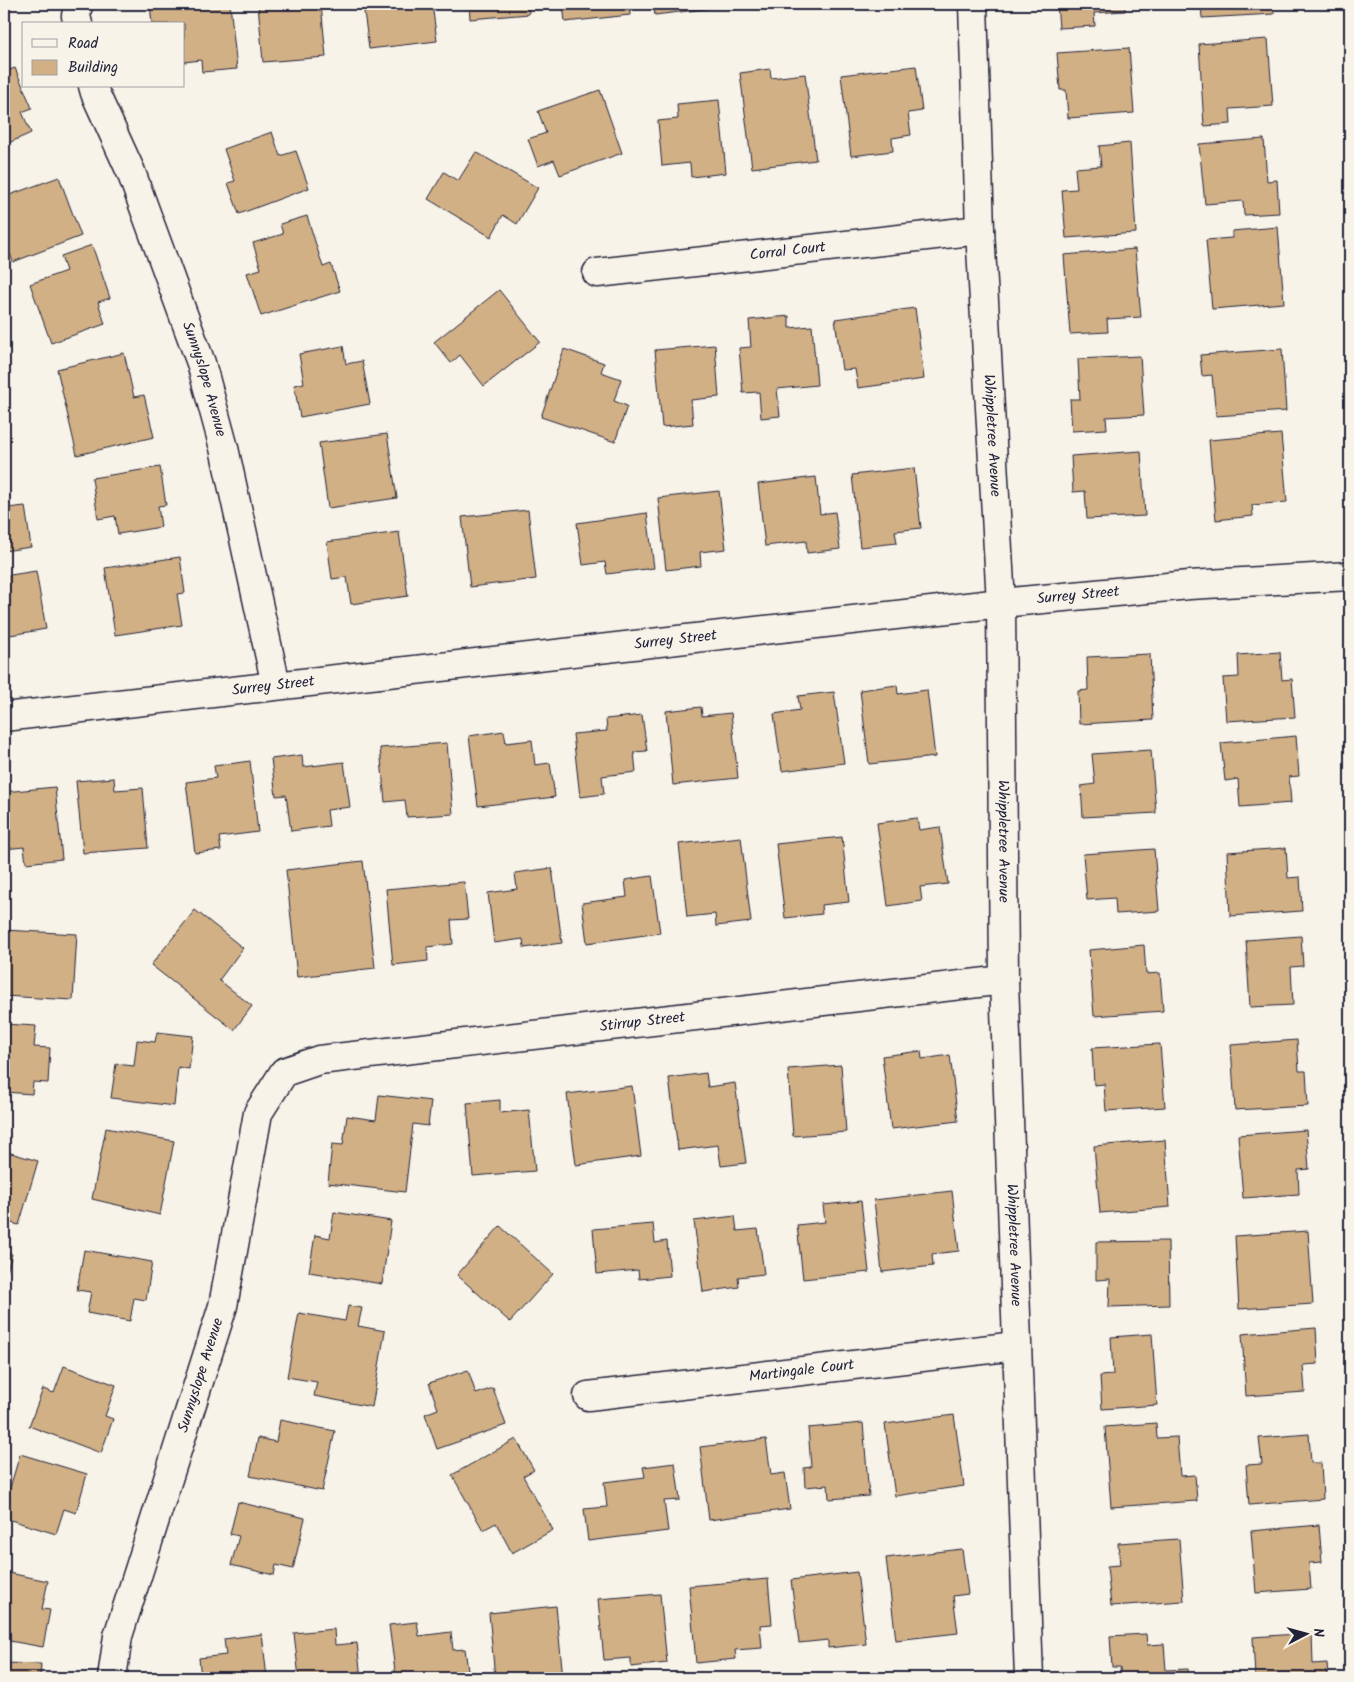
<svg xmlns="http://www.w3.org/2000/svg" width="1354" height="1682" viewBox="0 0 1354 1682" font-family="Kalam,sans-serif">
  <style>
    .building { fill: #d2b085; stroke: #22223b }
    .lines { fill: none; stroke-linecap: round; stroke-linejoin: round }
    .minor-casing { stroke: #22223b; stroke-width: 31 }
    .minor { stroke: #f7f3e8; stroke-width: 28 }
    .labels { text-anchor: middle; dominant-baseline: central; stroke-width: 4.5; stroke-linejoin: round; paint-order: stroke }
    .street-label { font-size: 15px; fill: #22223b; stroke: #f7f3e8 }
  </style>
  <rect width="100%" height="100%" fill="#f7f3e8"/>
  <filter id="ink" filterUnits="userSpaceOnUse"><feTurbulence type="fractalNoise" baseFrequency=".02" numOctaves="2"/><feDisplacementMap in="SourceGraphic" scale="10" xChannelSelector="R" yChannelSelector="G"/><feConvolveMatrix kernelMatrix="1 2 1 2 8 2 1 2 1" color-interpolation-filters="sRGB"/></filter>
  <g filter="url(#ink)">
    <g class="building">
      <path d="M161,4h69l7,65 -35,3 -1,-12 -17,2v-38h-32l-2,-19z"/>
      <path d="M258,4h63l5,53 -63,5z"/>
      <path d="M363,4h69l5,37 -68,8z"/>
      <path d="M469,4h59l1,10 -59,5z"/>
      <path d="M563,4h66l1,11 -65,7z"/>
      <path d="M653,4h67l1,3 -66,8z"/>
      <path d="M1057,4h68v7l-31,2 1,13 -36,2z"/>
      <path d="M1201,4h72l1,10 -72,4z"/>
      <path d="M1268,39l5,67 -43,3 1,15 -27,2 -5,-82z"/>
      <path d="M1129,48l5,65 -66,5 -2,-28h-6l-3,-37z"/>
      <path d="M916,66l6,45 -14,2 3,22 -19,3 1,13 -42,5 -10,-81z"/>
      <path d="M15,68l17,40 -10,4 9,21 -27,12v-73z"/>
      <path d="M770,69l1,9 34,-4 11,86 -64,8 -12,-95z"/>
      <path d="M600,90l22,63 -62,22 -6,-15 -16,6 -10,-27 18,-6 -8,-22z"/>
      <path d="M719,100l7,73 -35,4 -1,-14 -28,3 -4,-45 20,-2 -1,-15z"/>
      <path d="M272,132l8,24 16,-5 13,37 -70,26 -11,-31 7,-2 -11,-32z"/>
      <path d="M1264,139l3,42 10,-1 2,33 -35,2 -1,-14 -38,3 -6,-60z"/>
      <path d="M1130,143l6,90 -70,5 -4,-48 15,-1 -2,-21 26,-2 -2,-20z"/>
      <path d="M476,152l62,36 -21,36 -14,-9 -12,22 -63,-38 16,-27 14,9z"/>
      <path d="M59,177l22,59 -68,26 -9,-26v-39z"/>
      <path d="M307,216l16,51 8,-3 9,27 -79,25 -14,-43 14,-4 -8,-26 30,-9 -3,-10z"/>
      <path d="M1278,227l6,76 -72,6 -6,-69 26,-2v-7z"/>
      <path d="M92,245l18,53 -12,4 7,22 -54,19 -21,-59 36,-13 -5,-15z"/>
      <path d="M1135,249l6,68 -34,2 1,13 -38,2 -6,-79z"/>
      <path d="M499,290l41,52 -56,44 -24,-31 -9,8 -17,-21z"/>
      <path d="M915,308l9,71 -66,9 -3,-19 -13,1 -7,-51z"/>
      <path d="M789,316v12l23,-2 5,59 -40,4 3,27 -19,2 -2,-26 -16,1 -4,-45 12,-1 -2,-27z"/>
      <path d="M715,345l4,52 -28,3 2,24 -31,3 -7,-77z"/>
      <path d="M343,346l3,18 16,-3 8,43 -70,13 -6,-32 10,-2 -5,-29z"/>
      <path d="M564,349l40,14 -3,9 20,7 -7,22 13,5 -12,36 -74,-25z"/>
      <path d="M1282,349l4,62 -70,5 -4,-41 -10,1 -2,-21z"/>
      <path d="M124,353l10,44 10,-2 10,42 -77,18 -20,-86z"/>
      <path d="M1140,356l4,59 -38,2 1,12 -35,2 -2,-32h10l-2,-40z"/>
      <path d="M387,434l10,64 -69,10 -9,-65z"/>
      <path d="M1281,434l6,68 -35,3 1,11 -37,4 -7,-80z"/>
      <path d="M1141,451l4,65 -58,3 -2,-28 -12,1 -2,-36z"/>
      <path d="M160,467l6,38 -8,1 3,21 -43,7 -3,-18 -17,3 -6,-41z"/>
      <path d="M914,468l7,60 -26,3 2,12 -37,4 -8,-72z"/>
      <path d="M816,477l4,37 15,-2 5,37 -33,4 -1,-12 -41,5 -7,-62z"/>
      <path d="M719,491l7,58 -26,3 1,14 -35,4 -8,-72z"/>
      <path d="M4,494h2l2,14 17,-2 6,41 -27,4z"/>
      <path d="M528,510l8,69 -66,8 -8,-70z"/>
      <path d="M647,513l7,55 -47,6 -2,-12 -22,3 -6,-42z"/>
      <path d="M399,532l9,64 -57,8 -4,-27 -15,2 -5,-37z"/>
      <path d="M180,557l5,36 -8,1 5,31 -67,10 -10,-67z"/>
      <path d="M36,571l10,58 -42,7v-60z"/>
      <path d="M1280,652l2,28 10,-1 3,38 -69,4 -3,-43 16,-1 -1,-22z"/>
      <path d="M1150,654l3,66 -74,4 -1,-33 10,-1 -1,-33z"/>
      <path d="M897,685l1,9 29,-4 8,67 -66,7 -9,-74z"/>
      <path d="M834,692l10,71 -62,8 -8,-57 26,-4 -2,-14z"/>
      <path d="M701,707l1,9 29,-3 7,65 -65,7 -7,-74z"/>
      <path d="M642,715l5,36 -13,1 2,20 -34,4 2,18 -24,3 -7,-63 34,-3 -1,-12z"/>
      <path d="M504,731l2,12 26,-3 3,25 15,-2 5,34 -77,9 -9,-70z"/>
      <path d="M1296,736l3,40 -10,1 2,26 -51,4 -2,-28 -13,2 -4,-38z"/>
      <path d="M447,743l6,71 -46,3 -2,-17 -20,2 -5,-54z"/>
      <path d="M1151,750l5,63 -73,4 -2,-31 14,-2 -3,-30z"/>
      <path d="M302,755l1,12 41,-5 6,45 -23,3 2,16 -38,5 -5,-36 -10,1 -5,-37z"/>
      <path d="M250,761l8,71 -39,5 2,13 -26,3 -9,-71 30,-4 -2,-12z"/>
      <path d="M114,778l1,12 28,-2 5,60 -65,5 -7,-72z"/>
      <path d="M55,787l7,72 -36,4 -2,-16 -20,2v-57z"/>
      <path d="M917,818l2,12 21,-3 8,57 -28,3 2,14 -34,5 -11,-83z"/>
      <path d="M741,837l10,85 -35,4 -1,-12 -28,3 -8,-73z"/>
      <path d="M842,837l7,65 -28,3 1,9 -37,4 -9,-74z"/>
      <path d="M1286,848l2,30 12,-1 2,34 -72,5 -3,-64z"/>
      <path d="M1154,849l5,62 -43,3 -1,-16 -28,2 -4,-46z"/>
      <path d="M363,861l12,107 -78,9 -11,-107z"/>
      <path d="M552,868l10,75 -38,5 -1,-9 -29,4 -6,-50 29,-4 -2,-16z"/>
      <path d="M652,876l8,57 -73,10 -5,-40 45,-6 -2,-17z"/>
      <path d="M464,882l4,37 -17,1 2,24 -26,3 1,14 -35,4 -7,-76z"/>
      <path d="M195,910l48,38 -24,32 33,26 -18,24 -83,-65z"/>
      <path d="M4,930l73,4 -4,66 -69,-4z"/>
      <path d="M1301,936l2,30 -12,1 2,38 -43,2 -4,-67z"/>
      <path d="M1144,945l2,29 14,-1 3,38 -69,5 -5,-66z"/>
      <path d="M4,1024l32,2 -2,21 16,1 -2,35 -15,-1 -1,12 -28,-2z"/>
      <path d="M157,1032l36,4 -4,33 -11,-2 -4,39 -63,-8 5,-34 18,2 3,-26 18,2z"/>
      <path d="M1297,1040l2,31h7l2,35 -73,4 -4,-65z"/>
      <path d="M1160,1044l5,63 -59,4 -2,-27 -10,1 -2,-37z"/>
      <path d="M921,1051l1,8 28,-4 8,66 -67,8 -9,-73z"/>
      <path d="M841,1065l5,67 -53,4 -5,-67z"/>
      <path d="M706,1073l2,14 27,-4 11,80 -25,3 -3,-21 -40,5 -9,-72z"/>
      <path d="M632,1086l9,70 -65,9 -9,-71z"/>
      <path d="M379,1095l52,6 -3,25 -15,-2 -8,68 -77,-9 4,-39 11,1 4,-29 29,4z"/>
      <path d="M500,1100v13l29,-3 6,61 -62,5 -6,-73z"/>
      <path d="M106,1128l68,13 -14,74 -68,-16z"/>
      <path d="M1306,1130l3,39 -11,1 1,24 -56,4 -5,-63z"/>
      <path d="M1165,1140l5,67 -70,6 -6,-67z"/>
      <path d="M4,1151l34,10 -19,64 -15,-4z"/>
      <path d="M952,1191l7,60 -27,3 1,12 -51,6 -8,-72z"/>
      <path d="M861,1201l8,71 -66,7 -6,-54 28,-3 -2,-17z"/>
      <path d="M334,1212l57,9 -9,63 -73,-12 6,-37 15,3z"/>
      <path d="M735,1216l2,15 21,-2 6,45 -26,3 1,10 -36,5 -9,-71z"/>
      <path d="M653,1224l2,19 12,-2 3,35 -31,3 -1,-9 -41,4 -4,-45z"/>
      <path d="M500,1226l53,48 -43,48 -53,-47z"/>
      <path d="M1308,1231l5,73 -74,5 -4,-73z"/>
      <path d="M1168,1241l1,64 -60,2 1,-28 -14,1v-38z"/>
      <path d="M84,1250l68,12 -6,38 -12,-2 -4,23 -43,-8 4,-21 -14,-2z"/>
      <path d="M4,1252l8,2 -8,28z"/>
      <path d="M348,1306l14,2 -4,18 27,5 -13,76 -58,-11 3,-14 -30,-5 12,-64 46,8z"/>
      <path d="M1316,1328l2,36 -15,1 2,27 -59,4 -4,-62z"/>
      <path d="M1152,1334l5,71 -55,4 -2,-33 13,-1 -2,-38z"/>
      <path d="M64,1366l52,19 -11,31 8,3 -12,34 -72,-27 14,-37 11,4z"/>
      <path d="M468,1370l8,24 17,-6 13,37 -69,24 -12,-35 13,-5 -9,-26z"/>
      <path d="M954,1415l10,71 -69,10 -10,-72z"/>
      <path d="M280,1420l55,11 -13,60 -72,-15 8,-38 18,4z"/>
      <path d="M863,1423l6,73 -40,3 -1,-14 -23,2 -1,-19 7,-1 -3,-39z"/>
      <path d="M1156,1423l1,15 20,-1 3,39 15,-1 2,26 -86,6 -6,-80z"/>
      <path d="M1309,1434l2,29h10l2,36 -74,6 -3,-40 16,-1 -3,-26z"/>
      <path d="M516,1439l18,31 -11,6 30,54 -41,23 -16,-30 -13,7 -31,-55z"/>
      <path d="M766,1439l5,36 14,-2 5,36 -81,11 -9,-73z"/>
      <path d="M20,1454l67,20 -11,39 -12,-4 -8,25 -52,-16v-10z"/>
      <path d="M675,1463l5,37 -16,1 4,30 -80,10 -4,-32 23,-2 -3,-25 41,-5 -2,-10z"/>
      <path d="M238,1502l67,16 -12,51 -17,-4 -2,10 -43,-10 8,-29 -9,-2z"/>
      <path d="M1319,1525l3,37 -13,1 2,26 -55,4 -5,-62z"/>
      <path d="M1179,1539l5,62 -73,5 -4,-40 13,-1 -2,-22z"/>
      <path d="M962,1549l6,45 -15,2 5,37 -62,7 -10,-82z"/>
      <path d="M4,1572l44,9 -6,28 8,1 -7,37 -39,-7z"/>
      <path d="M857,1572l9,72 -38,4v-8l-29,3 -8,-63z"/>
      <path d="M768,1579l4,45 -12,1 2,23 -27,2 1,9 -40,4 -7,-77z"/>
      <path d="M660,1594l7,69 -36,4v-9l-27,2 -6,-61z"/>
      <path d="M556,1606l7,72h-68l-6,-65z"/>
      <path d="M417,1622l2,14 32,-4 2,18 12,-1 4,29h-73l-7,-53z"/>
      <path d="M334,1629l1,16 22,-2 4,35h-62l-5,-45z"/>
      <path d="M1312,1633l1,31 14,-1 1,15h-73l-2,-41z"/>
      <path d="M262,1634l5,44h-66l-2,-20 27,-3 -2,-16z"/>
      <path d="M1146,1634l1,11 17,-1 2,26 22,-1 1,9h-68l-1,-11h-8l-2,-31z"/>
      <path d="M4,1663l37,1 -1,14h-36z"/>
    </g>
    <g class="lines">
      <defs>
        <g id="minor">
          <path id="s1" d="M973,4l7,226 21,373 3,377 25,698"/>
          <path d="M78,24l-2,-8 2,-12"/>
          <path id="s2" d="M93,86l2,7 36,79 70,191 23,85 52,237"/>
          <path id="s3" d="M597,273l383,-43"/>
          <path id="s4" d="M4,717l997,-114 188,-18 161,-9"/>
          <path id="s5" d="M588,1396l428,-50"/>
          <path id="s6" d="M112,1678l6,-42 105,-330 35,-193 26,-41 35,-12 685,-80"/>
        </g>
      </defs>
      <use href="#minor" class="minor-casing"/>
      <use href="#minor" class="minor"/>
    </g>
  </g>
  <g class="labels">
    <g class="street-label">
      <text stroke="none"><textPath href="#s3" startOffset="192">Corral Court</textPath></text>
      <text stroke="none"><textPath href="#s2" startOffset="314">Sunnyslope Avenue</textPath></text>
      <text stroke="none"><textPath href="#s1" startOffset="432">Whippletree Avenue</textPath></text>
      <text stroke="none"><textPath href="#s4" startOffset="1081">Surrey Street</textPath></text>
      <text stroke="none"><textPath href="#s4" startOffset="676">Surrey Street</textPath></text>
      <text stroke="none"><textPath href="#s4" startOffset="271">Surrey Street</textPath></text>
      <text stroke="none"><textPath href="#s1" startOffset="838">Whippletree Avenue</textPath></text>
      <text stroke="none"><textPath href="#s6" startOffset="996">Stirrup Street</textPath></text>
      <text stroke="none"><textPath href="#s1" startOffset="1242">Whippletree Avenue</textPath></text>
      <text stroke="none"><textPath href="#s5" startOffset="215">Martingale Court</textPath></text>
      <text stroke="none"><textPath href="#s6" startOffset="316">Sunnyslope Avenue</textPath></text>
    </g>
  </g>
  <rect width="1354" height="1682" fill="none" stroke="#f7f3e8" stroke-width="20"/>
  <rect x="10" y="10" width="1334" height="1662" fill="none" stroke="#22223b" stroke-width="2" filter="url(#ink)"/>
  <rect x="22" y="22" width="162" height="65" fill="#f7f3e8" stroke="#a29fa3"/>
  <rect x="32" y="39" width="25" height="8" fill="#f7f3e8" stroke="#a29fa3"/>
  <text x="68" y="48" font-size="15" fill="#22223b">Road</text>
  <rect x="32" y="60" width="25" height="15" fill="#d2b085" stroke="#a29fa3"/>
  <text x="68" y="72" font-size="15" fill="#22223b">Building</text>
  <g transform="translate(1306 1634) rotate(84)" stroke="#f7f3e8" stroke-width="4" paint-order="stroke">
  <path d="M0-4L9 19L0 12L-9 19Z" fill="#22223b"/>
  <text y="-8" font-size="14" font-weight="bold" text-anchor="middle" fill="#22223b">N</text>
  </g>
</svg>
